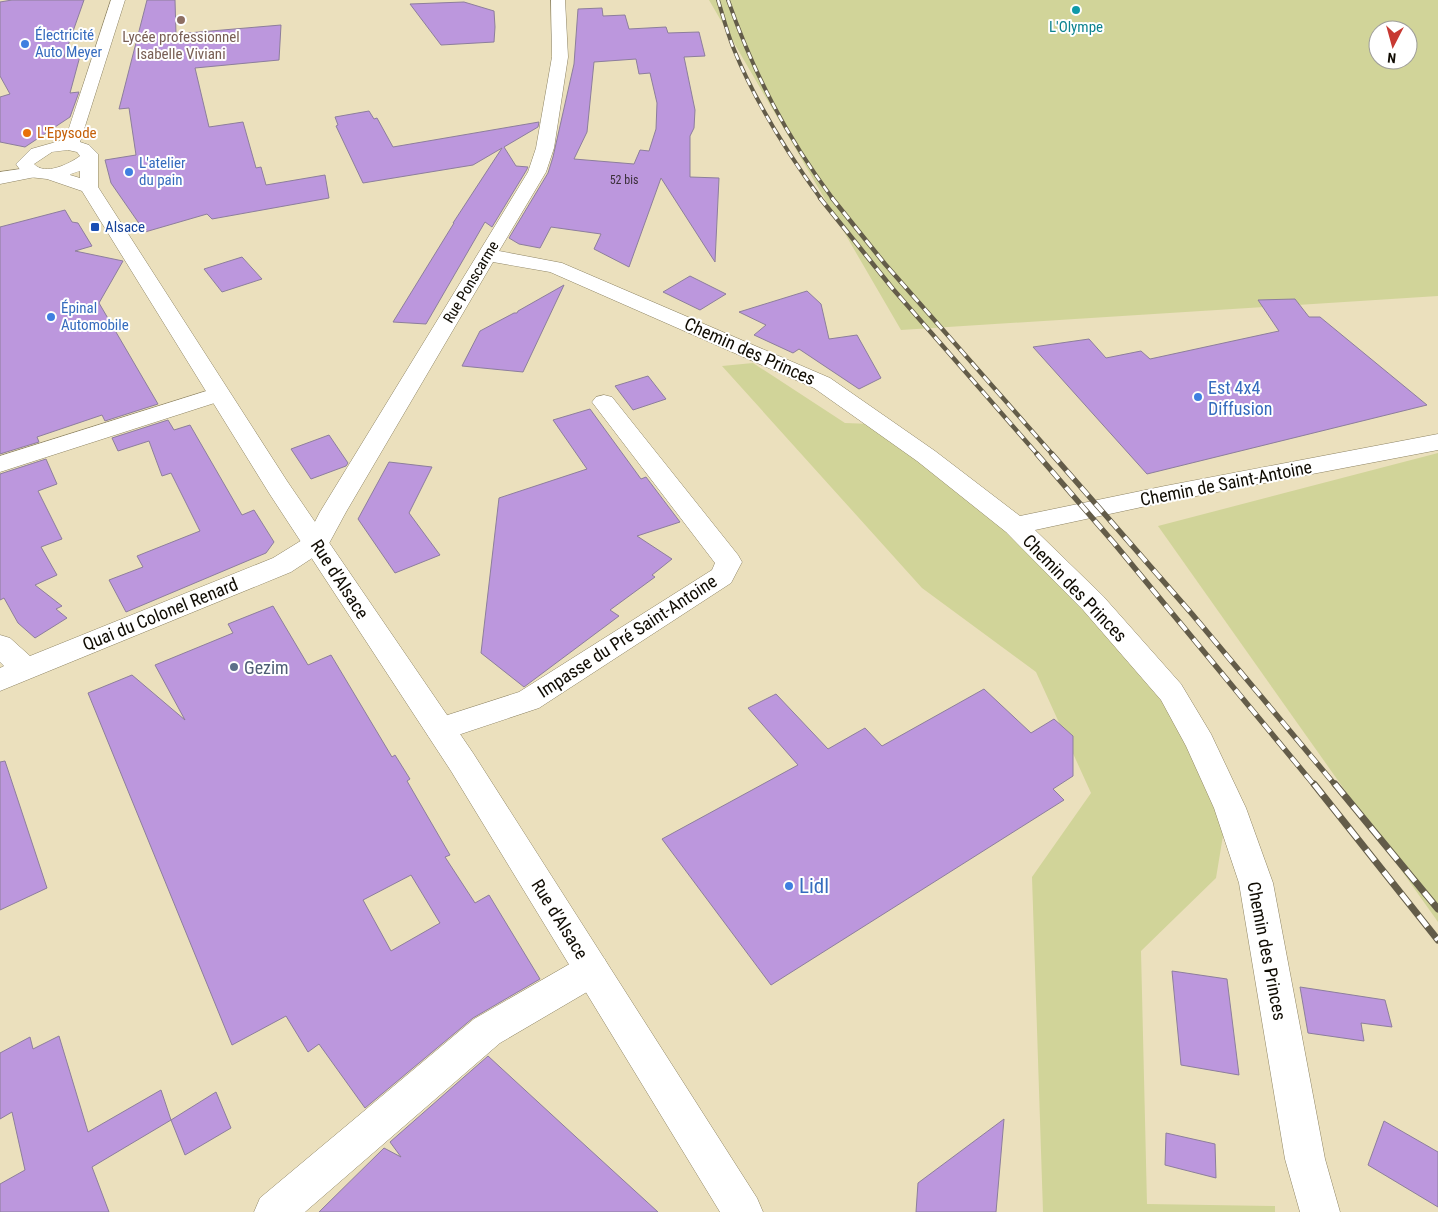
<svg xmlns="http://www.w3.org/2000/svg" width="1438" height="1212" viewBox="0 0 1438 1212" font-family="'Roboto Condensed',sans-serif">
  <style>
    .green { fill: #d1d499; fill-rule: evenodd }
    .building { fill: #bc97dd; stroke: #8d7e9c; fill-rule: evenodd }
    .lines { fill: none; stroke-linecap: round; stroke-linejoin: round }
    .minor-casing { stroke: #8e8464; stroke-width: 1 }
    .major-casing { stroke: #8e8464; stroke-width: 1 }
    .minor { fill: #fff; fill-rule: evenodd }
    .major { fill: #fff; fill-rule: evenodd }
    .rail-far3-casing { stroke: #635c49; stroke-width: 4 }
    .rail-far2-casing { stroke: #635c49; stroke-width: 4.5 }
    .rail-far1-casing { stroke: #635c49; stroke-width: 5.5 }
    .rail-casing { stroke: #635c49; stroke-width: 7 }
    .rail-far3 { stroke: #fff; stroke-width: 2.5; stroke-dasharray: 7; stroke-linecap: butt }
    .rail-far2 { stroke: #fff; stroke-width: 3; stroke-dasharray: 9; stroke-linecap: butt }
    .rail-far1 { stroke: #fff; stroke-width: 4; stroke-dasharray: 11; stroke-linecap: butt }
    .rail { stroke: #fff; stroke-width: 5; stroke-dasharray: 14; stroke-linecap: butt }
    .culture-dot { fill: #0f9aa8; stroke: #fff; stroke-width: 2 }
    .education-dot { fill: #8d6e63; stroke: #fff; stroke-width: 2 }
    .shop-dot { fill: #3f7fe0; stroke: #fff; stroke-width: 2 }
    .food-dot { fill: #e8710a; stroke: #fff; stroke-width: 2 }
    .transit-dot { fill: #1a4fb4; stroke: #fff; stroke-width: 2 }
    .service-dot { fill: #5c6f8a; stroke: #fff; stroke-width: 2 }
    .labels { text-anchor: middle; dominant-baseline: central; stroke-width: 4; stroke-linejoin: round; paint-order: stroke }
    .far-number-label { font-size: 12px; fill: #3b2f3a }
    .far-culture-label { font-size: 15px; fill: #0d838f; stroke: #fff }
    .far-shop-label { font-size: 15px; fill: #366cbe; stroke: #fff; text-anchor: start }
    .far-education-label { font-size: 15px; fill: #785e54; stroke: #fff }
    .far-food-label { font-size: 15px; fill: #c56008; stroke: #fff; text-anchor: start }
    .far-transit-label { font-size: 15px; fill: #164399; stroke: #fff; text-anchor: start }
    .far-street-label { font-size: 15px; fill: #100c03; stroke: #fff }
    .street-label { font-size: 18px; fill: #100c03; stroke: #fff }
    .shop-label { font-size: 18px; fill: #366cbe; stroke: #fff; text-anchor: start }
    .service-label { font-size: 18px; fill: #4e5e75; stroke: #fff; text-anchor: start }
    .near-shop-label { font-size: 21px; fill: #366cbe; stroke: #fff; text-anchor: start }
  </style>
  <rect width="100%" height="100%" fill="#ebe0bd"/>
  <g class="green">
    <path d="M709,0h729v296l-537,34zM1378,30h30v30h-30z"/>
    <path d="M753,363l92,60 27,1 124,95 217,221 19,41 -16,97 -75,73 6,253 128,2v6h-232l-11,-335 59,-84 -55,-121 -114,-84 -200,-222z"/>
    <path d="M1438,453v469l-280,-396z"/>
  </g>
  <g class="building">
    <path d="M12,0h72l-20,57 16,-1 -10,37 9,-1 -9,25 -45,30 -25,-5v-45l10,-3 -10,-18v-74z"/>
    <path d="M147,0h28l1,34 105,-9 -2,35 -84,8 14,59 34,-5 13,46 5,-1 5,18 59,-10 4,23 -117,21 -5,-5 -62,18 -34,-49 -6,-23 31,-5 -7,-47 -10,1z"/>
    <path d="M464,2l30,9 1,16 -1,15 -53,3 -31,-41z"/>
    <path d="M602,8l1,8 22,-1 4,14 37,-2 2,6 31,-1 6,24 -21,1 11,53 -1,18 -4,8v41l29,1 -4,84 -54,-84 -32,89 -35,-18 7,-15 -50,-7 -11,21 -21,-4 -10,-6 39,-65 5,-16 21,-93 4,-55zM636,59l3,15 11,-1 7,30 -1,26 -7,22 -9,-1 -6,14 -60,-5 13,-27 7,-70z"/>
    <path d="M369,111l5,8 3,-1 16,29 146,-25 -1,5 -34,20 12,19 12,1 -2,4 -34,56 -7,-5 -59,102 -33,-2 61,-99h-1l49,-75 -29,17 -110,18 -27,-57 2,-1 -3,-8z"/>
    <path d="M65,210l7,12 6,1 14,23 -17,5 48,10 -24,42 59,101 -53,17 -3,-6 -65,22 2,5 -39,12v-227z"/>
    <path d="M242,257l20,22 -40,13 -18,-23z"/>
    <path d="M690,276l36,18 -26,16 -37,-18z"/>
    <path d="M564,285l-41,87 -61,-6 18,-35 34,-18h3l1,-2z"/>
    <path d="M807,291l14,13 8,35 28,-4 24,43 -22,11 -60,-40 -6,4 -39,-18 12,-10 -27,-13z"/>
    <path d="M1295,299l14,18h11l107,88 -280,69 -114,-127 56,-8 17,19 35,-7 9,8 129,-28 -21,-31z"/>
    <path d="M648,376l18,23 -33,11 -18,-24z"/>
    <path d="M590,409l51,70 5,-2 34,45 -43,14 35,23 -20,16 3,2 -45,33 9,6 -95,71 -43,-34 18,-155 88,-29 -34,-49z"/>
    <path d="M168,420l6,10 16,-5 52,90 12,-5 20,32 -8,11 -140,59 -17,-32 34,-13 -6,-11 63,-25 -29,-58 -9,3 -13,-35 -31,10 -6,-13z"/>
    <path d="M329,435l19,28 -2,3 -35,13 -20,-30z"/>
    <path d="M46,459l11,25 -19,7 24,48 -21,8 16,28 -22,10 27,21 -6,3 11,9 -32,20 -17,-15 -14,-25 -4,2v-126z"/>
    <path d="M389,462l43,5 -23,46 31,42 -45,18 -37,-54z"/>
    <path d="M273,606l35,59 23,-10 61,102 3,-2 15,24 -3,2 43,74 -5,2 30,46 14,-8 51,84 -67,39 -108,90 -46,-64 -11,8 -22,-36 -54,29 -144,-352 44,-18 53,45 -30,-55 78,-32 -5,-9zM411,875l29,48 -49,28 -28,-51z"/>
    <path d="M984,689l47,44 23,-14 19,17v40l-20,13 11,11 -293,185 -109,-146 136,-74 -50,-57 28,-14 52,55 37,-21 17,18z"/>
    <path d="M5,761l42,127 -47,22v-148z"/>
    <path d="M1172,971l55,8 12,96 -58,-10z"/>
    <path d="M1300,987l85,13 7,27 -31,-4 3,18 -56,-8z"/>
    <path d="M59,1036l29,96 73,-42 10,30 -79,47 17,45h-109v-28l25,-14 -13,-58 -12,7v-66l30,-16 3,12z"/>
    <path d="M488,1056l88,81 82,75h-339l65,-64 17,9 -11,-15z"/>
    <path d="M216,1092l15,36 -46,27 -14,-35z"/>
    <path d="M1004,1119l-8,93h-80l2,-29z"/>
    <path d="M1384,1121l54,31v55l-70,-42z"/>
    <path d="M1166,1133l49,11 1,34 -51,-13z"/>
  </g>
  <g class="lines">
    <defs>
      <g id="minor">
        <path d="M551,0h14l3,57 -14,91 -8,24 -47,79 63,12 268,115 105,73 85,65 145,-30 273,-52v16l-273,52 -130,28 68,66 78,88 30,50 35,74 27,75 52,276 15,53h-40l-15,-53 -46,-276 -25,-75 -28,-62 -25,-46 -78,-90 -77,-78 -89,-71 -103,-73 -264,-116 -57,-10 -147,250 -20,37 -35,23 -291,119v-23l4,-2 -4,-4v-27l10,3 20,18 243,-98 34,-21 13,-25 208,-340 8,-24 16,-91z"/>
        <path d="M34,167l6,1 3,4 -3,4 -40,8v-12z"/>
        <path d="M219,387l8,2 3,5 -3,5 -227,73v-16z"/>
        <path d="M604,395l8,2 126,158 4,7 -11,21 -192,125 -99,33 -11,-4 -4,-8 4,-8 90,-29 193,-122 3,-7 -123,-161 4,-5z"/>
        <path d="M592,954l12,4 6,12 -6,12 -104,61 -195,169h-51l6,-14 214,-179 106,-61z"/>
      </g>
      <path id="major" d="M111,0h14l-45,142 9,3 9,9v33l189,294 186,272 284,445 6,14h-43l-269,-441 -182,-278 -187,-302 -35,-12 -18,-2 -6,-3 -7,-10 15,-15 32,-9 3,-3zM68,150l9,2 3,4c-11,8 -35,20 -46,8l18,-12zM80,171v7l-10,-3 1,-1z"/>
    </defs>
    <use href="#minor" class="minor-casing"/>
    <use href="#major" class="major-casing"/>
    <use href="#minor" class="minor"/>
    <use href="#major" class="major"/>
    <defs>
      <g id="rail-far3">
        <path d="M718,0c5,16 9,32 15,47 22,55 53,104 88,152"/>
        <path d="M728,0c26,74 58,136 105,199"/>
      </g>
      <g id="rail-far2">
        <path d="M820,198l73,91 145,166"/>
        <path d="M832,198l53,66 168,191"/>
      </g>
      <g id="rail-far1">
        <path d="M1037,454l77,89 201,243"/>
        <path d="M1052,454l140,160 144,172"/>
      </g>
      <g id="rail">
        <path d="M1314,784l124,156"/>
        <path d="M1335,784l103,125"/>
      </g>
    </defs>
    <use href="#rail-far3" class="rail-far3-casing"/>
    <use href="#rail-far2" class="rail-far2-casing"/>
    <use href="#rail-far1" class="rail-far1-casing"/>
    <use href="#rail" class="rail-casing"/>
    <use href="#rail-far3" class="rail-far3"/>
    <use href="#rail-far2" class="rail-far2"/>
    <use href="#rail-far1" class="rail-far1"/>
    <use href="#rail" class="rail"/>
  </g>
  <circle class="culture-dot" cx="1076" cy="10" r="5"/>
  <circle class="education-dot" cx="181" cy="20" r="5"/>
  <g class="shop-dot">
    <circle cx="25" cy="44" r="5"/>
    <circle cx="129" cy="172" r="5"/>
    <circle cx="51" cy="317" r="5"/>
    <circle cx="1198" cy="397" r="5"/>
    <circle cx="789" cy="886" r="5"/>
  </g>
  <circle class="food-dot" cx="27" cy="133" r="5"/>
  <rect class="transit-dot" x="90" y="222" width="10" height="10" rx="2.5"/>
  <circle class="service-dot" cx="234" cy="667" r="5"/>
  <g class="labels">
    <g class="far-number-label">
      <text x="624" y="180">52 bis</text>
    </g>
    <g class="far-culture-label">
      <text x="1076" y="27">L'Olympe</text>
    </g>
    <g class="far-shop-label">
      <text x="35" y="35">Électricité<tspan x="35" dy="17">Auto Meyer</tspan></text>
      <text x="139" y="163">L'atelier<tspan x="139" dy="17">du pain</tspan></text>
      <text x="61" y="308">Épinal<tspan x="61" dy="17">Automobile</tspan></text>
    </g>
    <g class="far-education-label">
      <text x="181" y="37">Lycée professionnel<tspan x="181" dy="17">Isabelle Viviani</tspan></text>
    </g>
    <g class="far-food-label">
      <text x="37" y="133">L'Epysode</text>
    </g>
    <g class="far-transit-label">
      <text x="105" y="227">Alsace</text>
    </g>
    <g class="far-street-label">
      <text transform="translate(471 282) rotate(-59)">Rue Ponscarme</text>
    </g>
    <g class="street-label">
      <text transform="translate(750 351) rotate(24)">Chemin des Princes</text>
      <text transform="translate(1226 483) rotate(-11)">Chemin de Saint-Antoine</text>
      <text transform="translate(340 579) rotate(57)">Rue d'Alsace</text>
      <text transform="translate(1075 588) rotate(46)">Chemin des Princes</text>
      <text transform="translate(160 614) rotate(-22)">Quai du Colonel Renard</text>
      <text transform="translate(627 636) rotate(-33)">Impasse du Pré Saint-Antoine</text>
      <text transform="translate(560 919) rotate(58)">Rue d'Alsace</text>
      <text transform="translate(1267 951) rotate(79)">Chemin des Princes</text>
    </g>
    <g class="shop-label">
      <text x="1208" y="387">Est 4x4<tspan x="1208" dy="21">Diffusion</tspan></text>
    </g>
    <g class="service-label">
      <text x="244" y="667">Gezim</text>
    </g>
    <g class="near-shop-label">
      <text x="799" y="886">Lidl</text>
    </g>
  </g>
  <g transform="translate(1393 45) rotate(186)"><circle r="24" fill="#ffffff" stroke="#9f9e9a"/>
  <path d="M0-4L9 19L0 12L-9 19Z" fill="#c73932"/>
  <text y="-8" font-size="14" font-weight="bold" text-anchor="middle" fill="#100c03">N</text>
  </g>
</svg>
